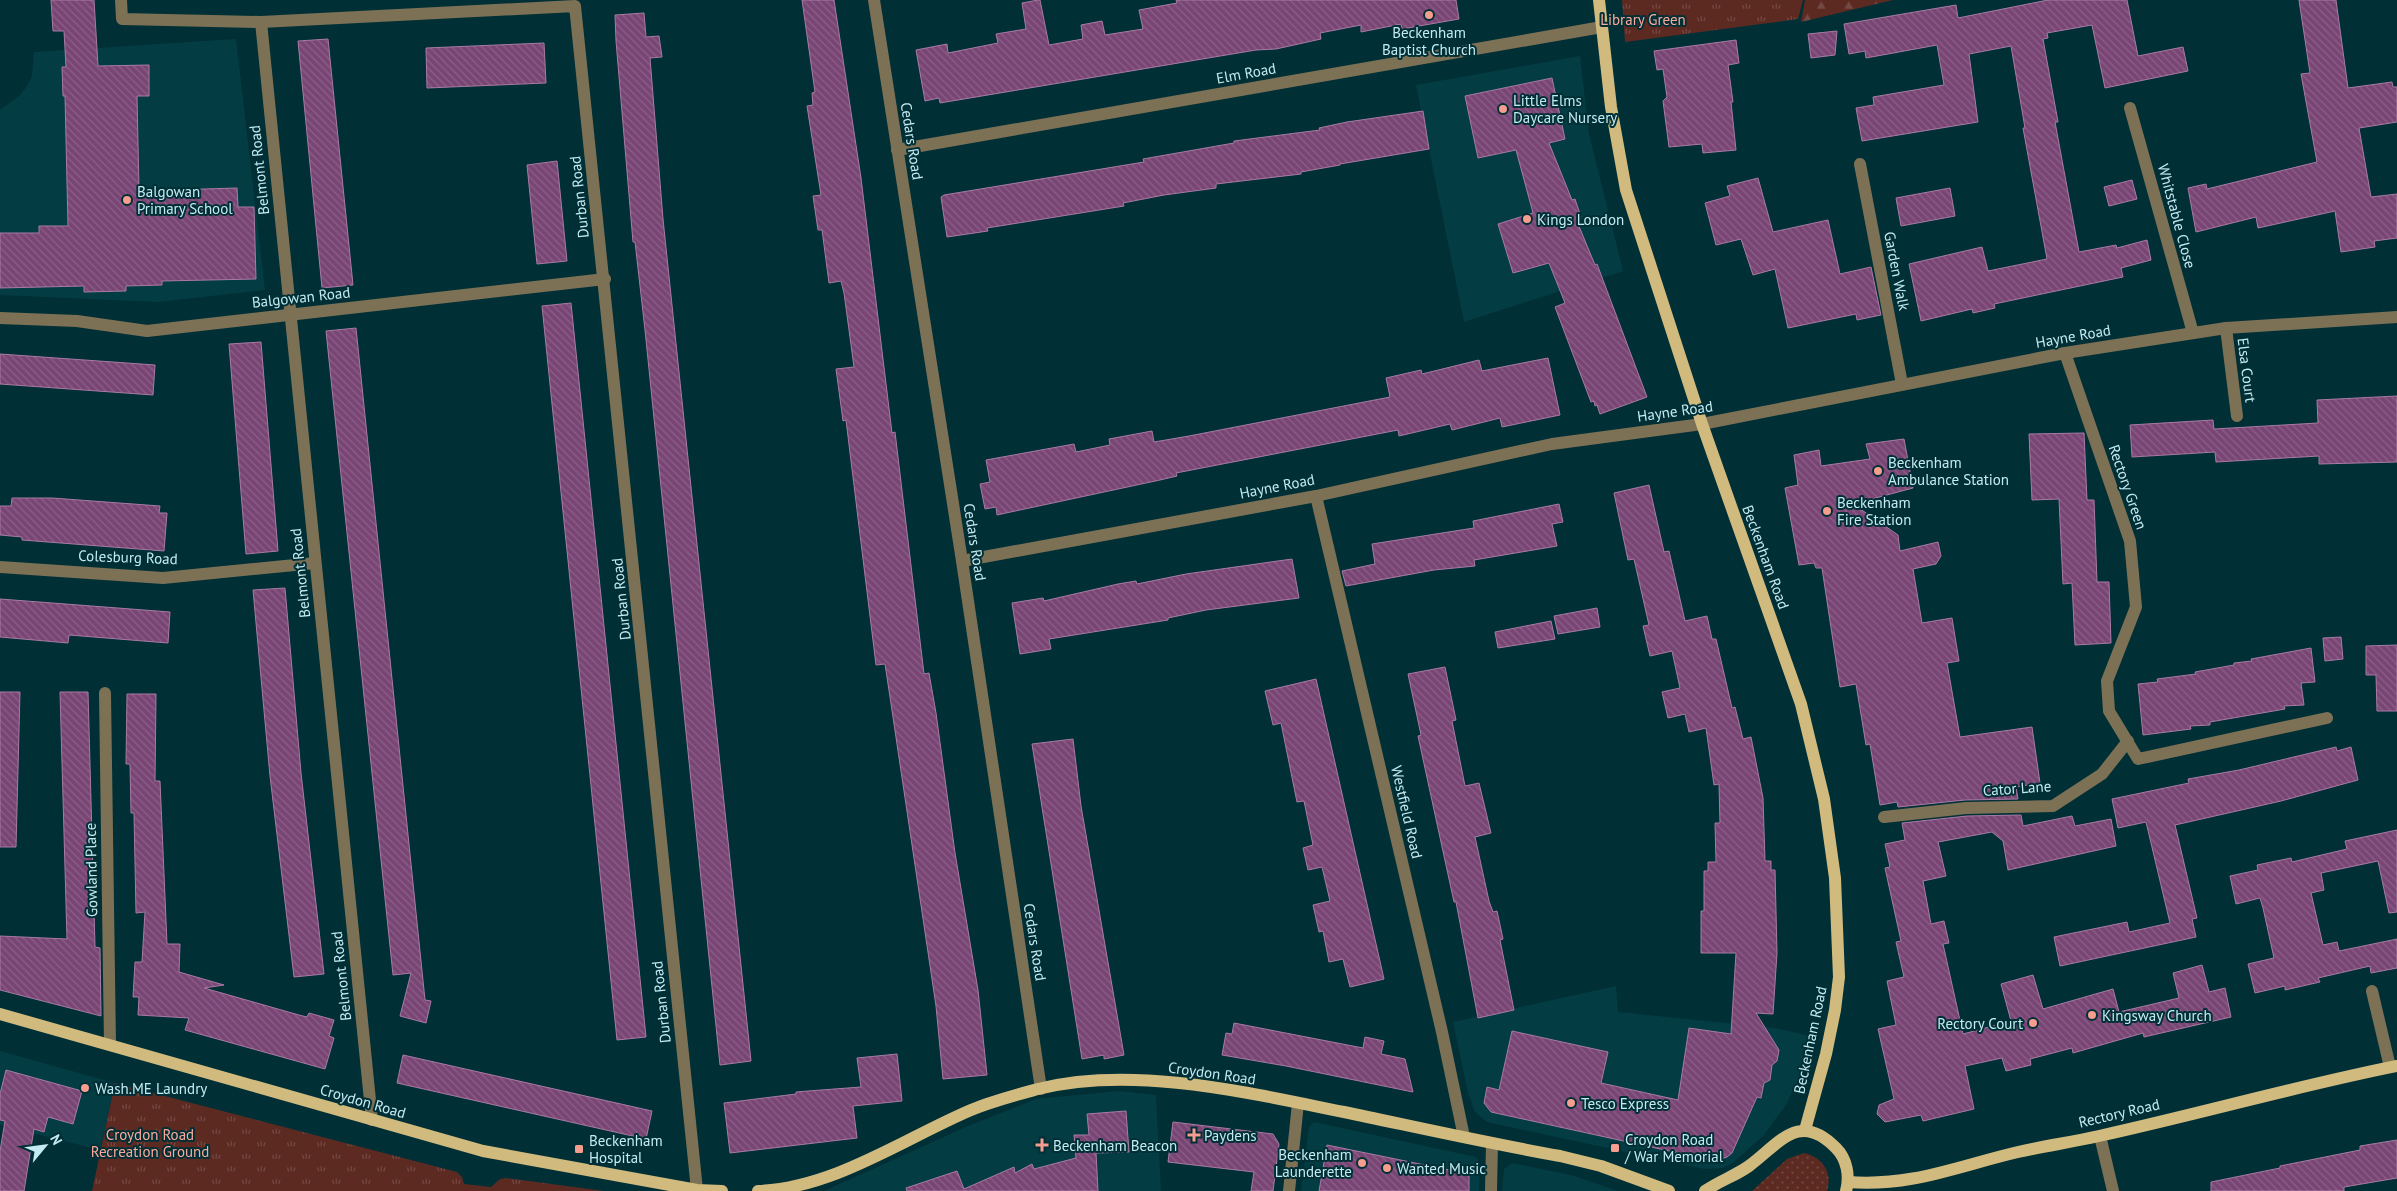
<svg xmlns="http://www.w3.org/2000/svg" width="2397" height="1191" viewBox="0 0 2397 1191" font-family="'PT Sans',sans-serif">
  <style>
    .built { fill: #043c44 }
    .grass { fill: url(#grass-dots) }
    .forest { fill: url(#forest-firs) }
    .park { fill: url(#park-tufts) }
    .building { fill: url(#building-back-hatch); stroke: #a97ba4 }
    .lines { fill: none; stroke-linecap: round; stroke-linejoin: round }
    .minor { stroke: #7c7155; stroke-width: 12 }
    .major { stroke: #d1ba7e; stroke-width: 12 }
    .poi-dot { fill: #f59d8e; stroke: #002f36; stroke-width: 2 }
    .labels { text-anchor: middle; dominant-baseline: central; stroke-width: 4; stroke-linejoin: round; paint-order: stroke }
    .park-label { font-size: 15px; fill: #fca99b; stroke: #002f36 }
    .poi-label { font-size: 15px; fill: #c5ebf2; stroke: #002f36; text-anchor: start }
    .street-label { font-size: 15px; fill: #c5ebf2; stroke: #002f36 }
  </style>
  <defs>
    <pattern id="grass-dots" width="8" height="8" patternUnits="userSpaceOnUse" patternTransform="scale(1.25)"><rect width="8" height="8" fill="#5d2a22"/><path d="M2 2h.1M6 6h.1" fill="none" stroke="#734943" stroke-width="1.8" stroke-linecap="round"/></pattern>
    <pattern id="forest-firs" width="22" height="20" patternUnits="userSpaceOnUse" patternTransform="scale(1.25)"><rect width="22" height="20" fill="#5d2a22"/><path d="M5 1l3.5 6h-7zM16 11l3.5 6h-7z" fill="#734943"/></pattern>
    <pattern id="park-tufts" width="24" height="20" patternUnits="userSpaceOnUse" patternTransform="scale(1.25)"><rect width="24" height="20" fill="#5d2a22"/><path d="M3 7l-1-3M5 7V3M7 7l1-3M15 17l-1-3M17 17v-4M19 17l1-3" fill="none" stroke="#734943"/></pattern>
    <pattern id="building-back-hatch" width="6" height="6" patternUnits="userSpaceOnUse" patternTransform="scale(1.25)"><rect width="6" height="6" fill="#794574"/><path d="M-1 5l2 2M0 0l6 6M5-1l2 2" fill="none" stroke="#8b6088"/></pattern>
  </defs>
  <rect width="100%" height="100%" fill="#002f36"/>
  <g class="built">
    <path d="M236,39l29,251 -108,12 -157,-7v-185l20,-15 7,-9 5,-10 2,-24z"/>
    <path d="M1580,56l9,78 34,137 -159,51 -48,-237z"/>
    <path d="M1616,986l2,26 157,16 40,9 -13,35 -16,33 -23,31 -29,26 -11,6 -19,1 -217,-47 -12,-10 -7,-19 -15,-71z"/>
    <path d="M0,1051l115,32 -15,67 -100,-25z"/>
    <path d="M1119,1091l37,4 5,96h-337l144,-65 68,-27z"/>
    <path d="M1314,1122l162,35 4,8 -1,26h-178l8,-64z"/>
    <path d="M1512,1163l59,12 47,16h-116l2,-22z"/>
  </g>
  <path class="grass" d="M1804,1153c18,4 29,19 23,38h-75l35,-32z"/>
  <path class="forest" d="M1805,0h88l-92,22z"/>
  <g class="park">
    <path d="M1622,0h181l-5,19 -173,23z"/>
    <path d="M115,1083l342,89 5,5 2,7 27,3 9,-8 6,-1 98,13h-512z"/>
  </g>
  <g class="building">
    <path d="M51,0h43l4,66 51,-1v31h-12l2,95 98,-3 1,19h16l2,72 -94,2v4l-36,1v5l-42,1v-6l-84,2v-55h39v-7h29l-3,-130h-2l-1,-29h4l-2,-36h-11z"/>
    <path d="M802,0h32l27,178 31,255 3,-1 29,242 5,-1 7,40 19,140 23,137 9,85 -44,4 -7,-73 -46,-309 -5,-33 -9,1 -30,-245 -3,1 -7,-52 18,-2 -10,-74 -3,-12 -12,2 -7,-53h-4l-5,-34 8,-1 -14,-89 6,-1 -1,-12 3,-1z"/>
    <path d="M1038,0h2l9,45 34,-6 -2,-14 21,-4 3,14 38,-6 -4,-19 38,-7 -1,-3h280l3,19 -57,10 -1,-5 -40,8v-7l-41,8 1,6 -45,10 -20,1 -316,53 -1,-5 -14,3 -9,-51 31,-6 1,9 50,-10 -2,-9 30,-5 -4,-26z"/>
    <path d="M2048,0h79l11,56 45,-9 5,24 -83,17 -13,-63 -45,8 1,5 -5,1 15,83h-3l24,130 37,-7 1,3 30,-8 4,20 -30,8 2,9 -129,27 1,4 -22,5 -1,-4 -51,12 -12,-57 73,-17 6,24 59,-12 -24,-131h2l-14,-82 -42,8 9,68 -116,19 -6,-33 18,-3 -1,-8 71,-12 -7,-40 -71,13 -1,-7 -16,3 -5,-30 112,-19 2,13z"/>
    <path d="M2299,0h37l12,88 44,-6 1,5h4v35l-38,6 12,69 26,-3v44l-23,3 1,6 -34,5 -6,-41 -77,17 -2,-11 -60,15 -8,-44 18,-4 1,5 110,-27 -16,-88 9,-1z"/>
    <path d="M644,13l2,24 13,-1 3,21 -12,1 13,161 88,842 -31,4 -75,-735 -10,-88h-2l-17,-201 -1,-26z"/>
    <path d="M1837,31l-2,24 -24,3 -3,-24z"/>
    <path d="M328,39l25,246 -31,3 -24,-247z"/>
    <path d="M1736,40l3,23 -11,2 5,37h-2l5,48 -33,3 -1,-9 -33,3 -6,-46 4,-4 -4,-28 -6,1 -3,-19z"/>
    <path d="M544,43l2,40 -119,5 -1,-40z"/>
    <path d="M1552,78l13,61 -16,4 23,57 3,-1 6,18 -5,2 19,46 2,-1 50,133 -47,17 -3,-9 -2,1 -1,-5 -3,1 -36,-95 10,-4 -16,-40 -36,10 -15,-49 35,-11 -17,-63 -38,8 -13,-62z"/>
    <path d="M1423,111l6,38 -89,15v1l-39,7v2l-85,10v4l-52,7 -41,8 1,3 -137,22 1,3 -41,6 -6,-40 3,-2 200,-33 -1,-3 91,-16v-2l86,-11 -1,-2 28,-6z"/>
    <path d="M557,161l10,100 -30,3 -10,-99z"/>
    <path d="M1758,178l15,54 55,-12 12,54 31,-7 10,48 -24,5 -1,-6 -68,14 -13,-59 -22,6 -12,-36 -25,6 -11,-42 25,-7 -3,-10z"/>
    <path d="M2132,180l5,19 -28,7 -5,-19z"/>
    <path d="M1950,188l5,28 -54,10 -5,-28z"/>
    <path d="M571,303l75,734 -29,3 -75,-734z"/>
    <path d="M356,328l69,672 6,1 -5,22 -26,-7 11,-43 -18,2 -67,-644z"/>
    <path d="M261,342l17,209 -32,3 -17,-210z"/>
    <path d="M0,354l155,11 -2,30 -153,-11z"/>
    <path d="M1548,358l12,57 -58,12 -2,-9 -48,12 -2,-6 -51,12 -1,-6 -222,43 1,3 -17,4 -154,33 -9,2 -1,-8 -11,2 -5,-25 10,-2 -4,-22 88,-16 2,8 34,-7 -1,-6 43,-8 2,11 35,-6 201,-39 -4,-19 35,-8 1,4 57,-14 3,11z"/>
    <path d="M2397,396v66l-78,2v-8l-103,6 -1,-10 -83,5 -2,-32 83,-5 1,9 104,-6 -1,-23z"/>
    <path d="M2084,433l3,67h7l3,82h12l2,61 -36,2 -3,-62 -9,1 -4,-85 -27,1 -3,-66z"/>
    <path d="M1904,439l9,49 -60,16 45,31 2,16 38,-9 3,14 -5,8 -23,5 9,54 30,-5 7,43 -12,2 13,74 72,-10 8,56 -24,4 2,12 -53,1 -67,7 -1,-5 -17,3 -10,-61 -4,1 -10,-61 -16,3 -18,-119h-6l-2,-5 -15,2 -14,-77 13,-3 -4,-30 25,-5 2,16 49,-7 -4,-15z"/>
    <path d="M1649,485l15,67 5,-1 16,70 22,-5 5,23h4l16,69 3,-1 8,32 8,-2 12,61 2,63h6v9h4l2,83 -4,61 -17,-1 23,37 -2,11 -5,4 -2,15 -6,3 -3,15 -4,-1 -25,56 -5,4 -12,4 -224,-49 -7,-9 3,-16 12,3 13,-59 96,21 -7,31 77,17 11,-72 42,6 5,-81h-35v-42h3v-40h4v-9h8l-1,-39h5l-1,-39 -5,1 -8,-57 -17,4 -4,-18 -17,4 -6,-26 18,-4 -8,-37 -22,5 -7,-30 6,-1 -15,-66 -6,1 -14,-67z"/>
    <path d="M12,498h40l108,8 -1,7h8l-3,38 -142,-11v-3l-22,-2v-29h11z"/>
    <path d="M1559,504l4,18 -11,2 5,22 -83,14 1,6 -41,4 -88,16 -4,-15 33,-7 -3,-20 102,-16 -1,-7z"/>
    <path d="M1292,559l7,39 -93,12 -38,8v2l-119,19 2,10 -31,5 -8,-51 31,-5 1,3 74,-17 18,-3 1,3 49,-10z"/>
    <path d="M285,588l16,185 23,201 -30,3 -24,-201 -17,-186z"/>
    <path d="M0,599l170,13 -2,31 -99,-8 -1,8 -68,-6z"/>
    <path d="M1597,608l3,19 -42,7 -4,-18z"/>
    <path d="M1551,621l4,18 -57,9 -3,-16z"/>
    <path d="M2341,637l2,22 -18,2 -2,-23z"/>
    <path d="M2397,645v66h-20l-1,-36h-10v-29z"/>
    <path d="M2311,648l4,34 -14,1 3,22 -20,1 1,3 -75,13v3l-20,1 1,3 -48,6 -5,-51 20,-2 -1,-3 39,-5 -1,-2 39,-7v-2l18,-2 -1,-2z"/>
    <path d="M1445,667l11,53 -4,1 13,65 14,-3 12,50 -16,4 14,64 4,11 4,-1 6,28 -3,1 14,70 -36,8 -22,-116h-2l-36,-166 3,-1 -13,-61z"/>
    <path d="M1316,679l68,300 -34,8 -7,-28 -14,3 -6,-31 -4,1 -6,-27 17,-4 -8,-34 -14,3 -5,-22 10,-3 -9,-44 -7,1 -16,-79 -8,2 -8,-34z"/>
    <path d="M0,692h20l-4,155h-16z"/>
    <path d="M60,692h28l7,255 5,1 1,68 -101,-26v-54l67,3z"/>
    <path d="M127,694h29l-1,87h5l7,163h13l-1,28 45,13 -20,3 95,27 8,2 2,-4 25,7 -5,16 5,2 -9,31 -140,-39 4,-12 -51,-3 1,-18h-6l2,-35h7l3,-50 -9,1 -2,-100h-3l-1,-49h-4z"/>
    <path d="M1073,739l8,67 43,249 -20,4v-4l-22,4 -50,-315z"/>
    <path d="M2336,747l1,4 14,-4 7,33 -77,21 -106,24 22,93 -5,1 4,18 -136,29 -6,-29 73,-15 2,10 41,-9 -24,-101 -28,6 -6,-29 77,-16 -1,-4 51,-9z"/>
    <path d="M2021,815l2,11 49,-10 3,10 36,-7 5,27 -108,24 -5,-29 -11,-9 -54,10 8,34 -23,5 8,43 13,-3 5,22 -6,1 20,90 48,-13 -10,-37 32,-9 10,34 70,-20 6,23 60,-14 -6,-25 29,-8 7,27 16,-4 6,29 -87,20 -1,-4 -70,20 -1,-5 -42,11 1,6 -25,6 -4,-13 -37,8 9,43 -51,12 -2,-6 -36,7 -8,-8 2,-9 15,-6 -16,-70 18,-4 -9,-44 17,-4 -8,-35 5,-1 -16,-73 5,-1 -5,-23 20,-4 -3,-17 65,-7z"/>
    <path d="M2397,830v82l-8,1 -11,-52 -57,12 3,17 -13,3 12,52 14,-3 2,9 58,-12v29l-26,5 -1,-7 -52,12 2,4 -35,8v-4l-30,7 -7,-29 26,-6 -11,-50 -3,-10 -24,6 -6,-28 28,-6 -1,-5 34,-7 1,4 55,-13 -2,-8z"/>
    <path d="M1234,1023l129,25 2,-11 19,4 -3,13 24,5 8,33 -127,-26 -64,-11 4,-22 6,1z"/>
    <path d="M897,1054l5,47 -49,5 4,32 -127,15 -6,-50 72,-9v-2l12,-1 53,-4 -4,-29z"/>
    <path d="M403,1055l249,56 -6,28 -249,-56z"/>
    <path d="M6,1070l76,21 -9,33 -25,-7 -4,15 -10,-3 -10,62h-24v-40l5,-30 -5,-1v-26z"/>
    <path d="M1126,1111l3,41 -33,1 2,38h-191l-1,-3 51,-17 7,18 50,-22 1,6 17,-9 2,5 42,-11 -2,-23h15l-2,-21z"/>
    <path d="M1173,1122l100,12 6,10 -6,47h-22l3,-19 -86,-10z"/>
    <path d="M2397,1140v38l-53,9v4h-133v-9l69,-14v-2l80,-16v-4z"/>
    <path d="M1327,1145l142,29v17h-150z"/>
  </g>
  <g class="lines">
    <g class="minor">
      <path d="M121,0l1,19 139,3 314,-16 122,1184"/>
      <path d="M874,0l88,561 79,528"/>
      <path d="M261,22l111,1098"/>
      <path d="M2130,108l63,225"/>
      <path d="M897,150l705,-123"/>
      <path d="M1860,164l42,220"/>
      <path d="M0,318l77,3 70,10 458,-52"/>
      <path d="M2226,328l11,88"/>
      <path d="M2065,353l65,188 6,66 -29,74 2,30 29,48 189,-41"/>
      <path d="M1316,496l126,536 22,105"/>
      <path d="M962,561l354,-65 236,-52 150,-20 363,-71 161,-25 171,-11"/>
      <path d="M0,567l163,11 152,-15"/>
      <path d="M105,693l5,352"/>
      <path d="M1884,817l82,-9 87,-2 49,-32 26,-33"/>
      <path d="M2372,991l18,76"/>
      <path d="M2100,1136l13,55"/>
      <path d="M1289,1191l9,-88"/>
      <path d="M1491,1191l1,-48"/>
    </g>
    <g class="major">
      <path d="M1599,0l12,107 15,83 76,234 99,280 23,95 11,79 4,99 -4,33 -9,44 -21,76"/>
      <path d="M0,1014l483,137 214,39 25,1"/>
      <path d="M1848,1182c63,5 110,-16 170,-30 27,-6 54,-10 81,-16 100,-22 198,-50 298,-70"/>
      <path d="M758,1191c76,-3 145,-52 213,-81 22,-9 45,-15 67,-21 96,-24 211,4 306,23 72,15 143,31 216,44l41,10 68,25"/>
      <path d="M1705,1191c14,-10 30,-15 44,-25 30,-22 50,-56 87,-18 11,11 14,28 10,43"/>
    </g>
  </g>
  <g class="poi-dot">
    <circle cx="1429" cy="15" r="5"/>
    <circle cx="1503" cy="109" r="5"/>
    <circle cx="127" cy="200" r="5"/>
    <circle cx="1527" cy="219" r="5"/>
    <circle cx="1878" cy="471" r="5"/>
    <circle cx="1827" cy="511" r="5"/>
    <circle cx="2092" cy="1015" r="5"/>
    <circle cx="2033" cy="1023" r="5"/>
    <circle cx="85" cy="1088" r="5"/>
    <circle cx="1571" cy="1103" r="5"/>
    <path d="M1191.5 1127.5h5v5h5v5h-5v5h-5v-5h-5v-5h5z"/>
    <path d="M1039.5 1137.5h5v5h5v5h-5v5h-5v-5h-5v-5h5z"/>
    <rect x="1610" y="1143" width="10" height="10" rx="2.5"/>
    <rect x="574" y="1144" width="10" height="10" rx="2.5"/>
    <circle cx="1362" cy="1163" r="5"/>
    <circle cx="1387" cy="1168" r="5"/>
  </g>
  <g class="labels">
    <g class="park-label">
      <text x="1643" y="19">Library Green</text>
      <text x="150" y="1134">Croydon Road<tspan x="150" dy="17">Recreation Ground</tspan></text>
    </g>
    <g class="poi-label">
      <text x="1429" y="32" text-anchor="middle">Beckenham<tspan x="1429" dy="17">Baptist Church</tspan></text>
      <text x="1513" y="100">Little Elms<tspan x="1513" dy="17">Daycare Nursery</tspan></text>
      <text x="137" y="191">Balgowan<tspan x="137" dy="17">Primary School</tspan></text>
      <text x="1537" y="219">Kings London</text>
      <text x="1888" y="462">Beckenham<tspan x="1888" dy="17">Ambulance Station</tspan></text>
      <text x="1837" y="502">Beckenham<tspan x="1837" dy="17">Fire Station</tspan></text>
      <text x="2102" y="1015">Kingsway Church</text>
      <text x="2023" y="1023" text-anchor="end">Rectory Court</text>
      <text x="95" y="1088">Wash.ME Laundry</text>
      <text x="1581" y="1103">Tesco Express</text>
      <text x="1204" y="1135">Paydens</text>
      <text x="1625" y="1139">Croydon Road<tspan x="1625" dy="17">/ War Memorial</tspan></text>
      <text x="589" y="1140">Beckenham<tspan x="589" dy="17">Hospital</tspan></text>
      <text x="1053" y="1145">Beckenham Beacon</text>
      <text x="1352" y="1154" text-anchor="end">Beckenham<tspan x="1352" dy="17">Launderette</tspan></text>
      <text x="1397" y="1168">Wanted Music</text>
    </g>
    <g class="street-label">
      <text transform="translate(1246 73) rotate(-10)">Elm Road</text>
      <text transform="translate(912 141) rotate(81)">Cedars Road</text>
      <text transform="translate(259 170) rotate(-96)">Belmont Road</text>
      <text transform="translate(579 197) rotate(-96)">Durban Road</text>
      <text transform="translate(2177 216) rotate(75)">Whitstable Close</text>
      <text transform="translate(1897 271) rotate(79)">Garden Walk</text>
      <text transform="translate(301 297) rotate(-6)">Balgowan Road</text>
      <text transform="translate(2073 336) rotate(-10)">Hayne Road</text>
      <text transform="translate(2247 370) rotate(83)">Elsa Court</text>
      <text transform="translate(1675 411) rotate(-8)">Hayne Road</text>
      <text transform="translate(1277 486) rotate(-11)">Hayne Road</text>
      <text transform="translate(2128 487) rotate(71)">Rectory Green</text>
      <text transform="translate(975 542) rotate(81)">Cedars Road</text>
      <text transform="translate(128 557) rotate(2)">Colesburg Road</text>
      <text transform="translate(1766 557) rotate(70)">Beckenham Road</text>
      <text transform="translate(300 573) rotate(-96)">Belmont Road</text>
      <text transform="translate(621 599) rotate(-96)">Durban Road</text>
      <text transform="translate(2017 788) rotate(-4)">Cator Lane</text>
      <text transform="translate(1407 812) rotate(77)">Westfield Road</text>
      <text transform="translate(91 870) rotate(-91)">Gowland Place</text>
      <text transform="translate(1035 942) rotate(81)">Cedars Road</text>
      <text transform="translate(341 976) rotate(-96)">Belmont Road</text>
      <text transform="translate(661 1002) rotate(-96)">Durban Road</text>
      <text transform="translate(1810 1040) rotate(-78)">Beckenham Road</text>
      <text transform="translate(1212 1073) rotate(8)">Croydon Road</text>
      <text transform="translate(363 1101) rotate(16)">Croydon Road</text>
      <text transform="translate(2119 1113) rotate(-13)">Rectory Road</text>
    </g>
  </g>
  <g transform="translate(45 1146) rotate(61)" stroke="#002f36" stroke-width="4" paint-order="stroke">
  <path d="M0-4L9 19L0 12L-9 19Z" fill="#c5ebf2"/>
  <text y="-8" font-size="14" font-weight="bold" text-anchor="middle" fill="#c5ebf2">N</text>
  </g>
</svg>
